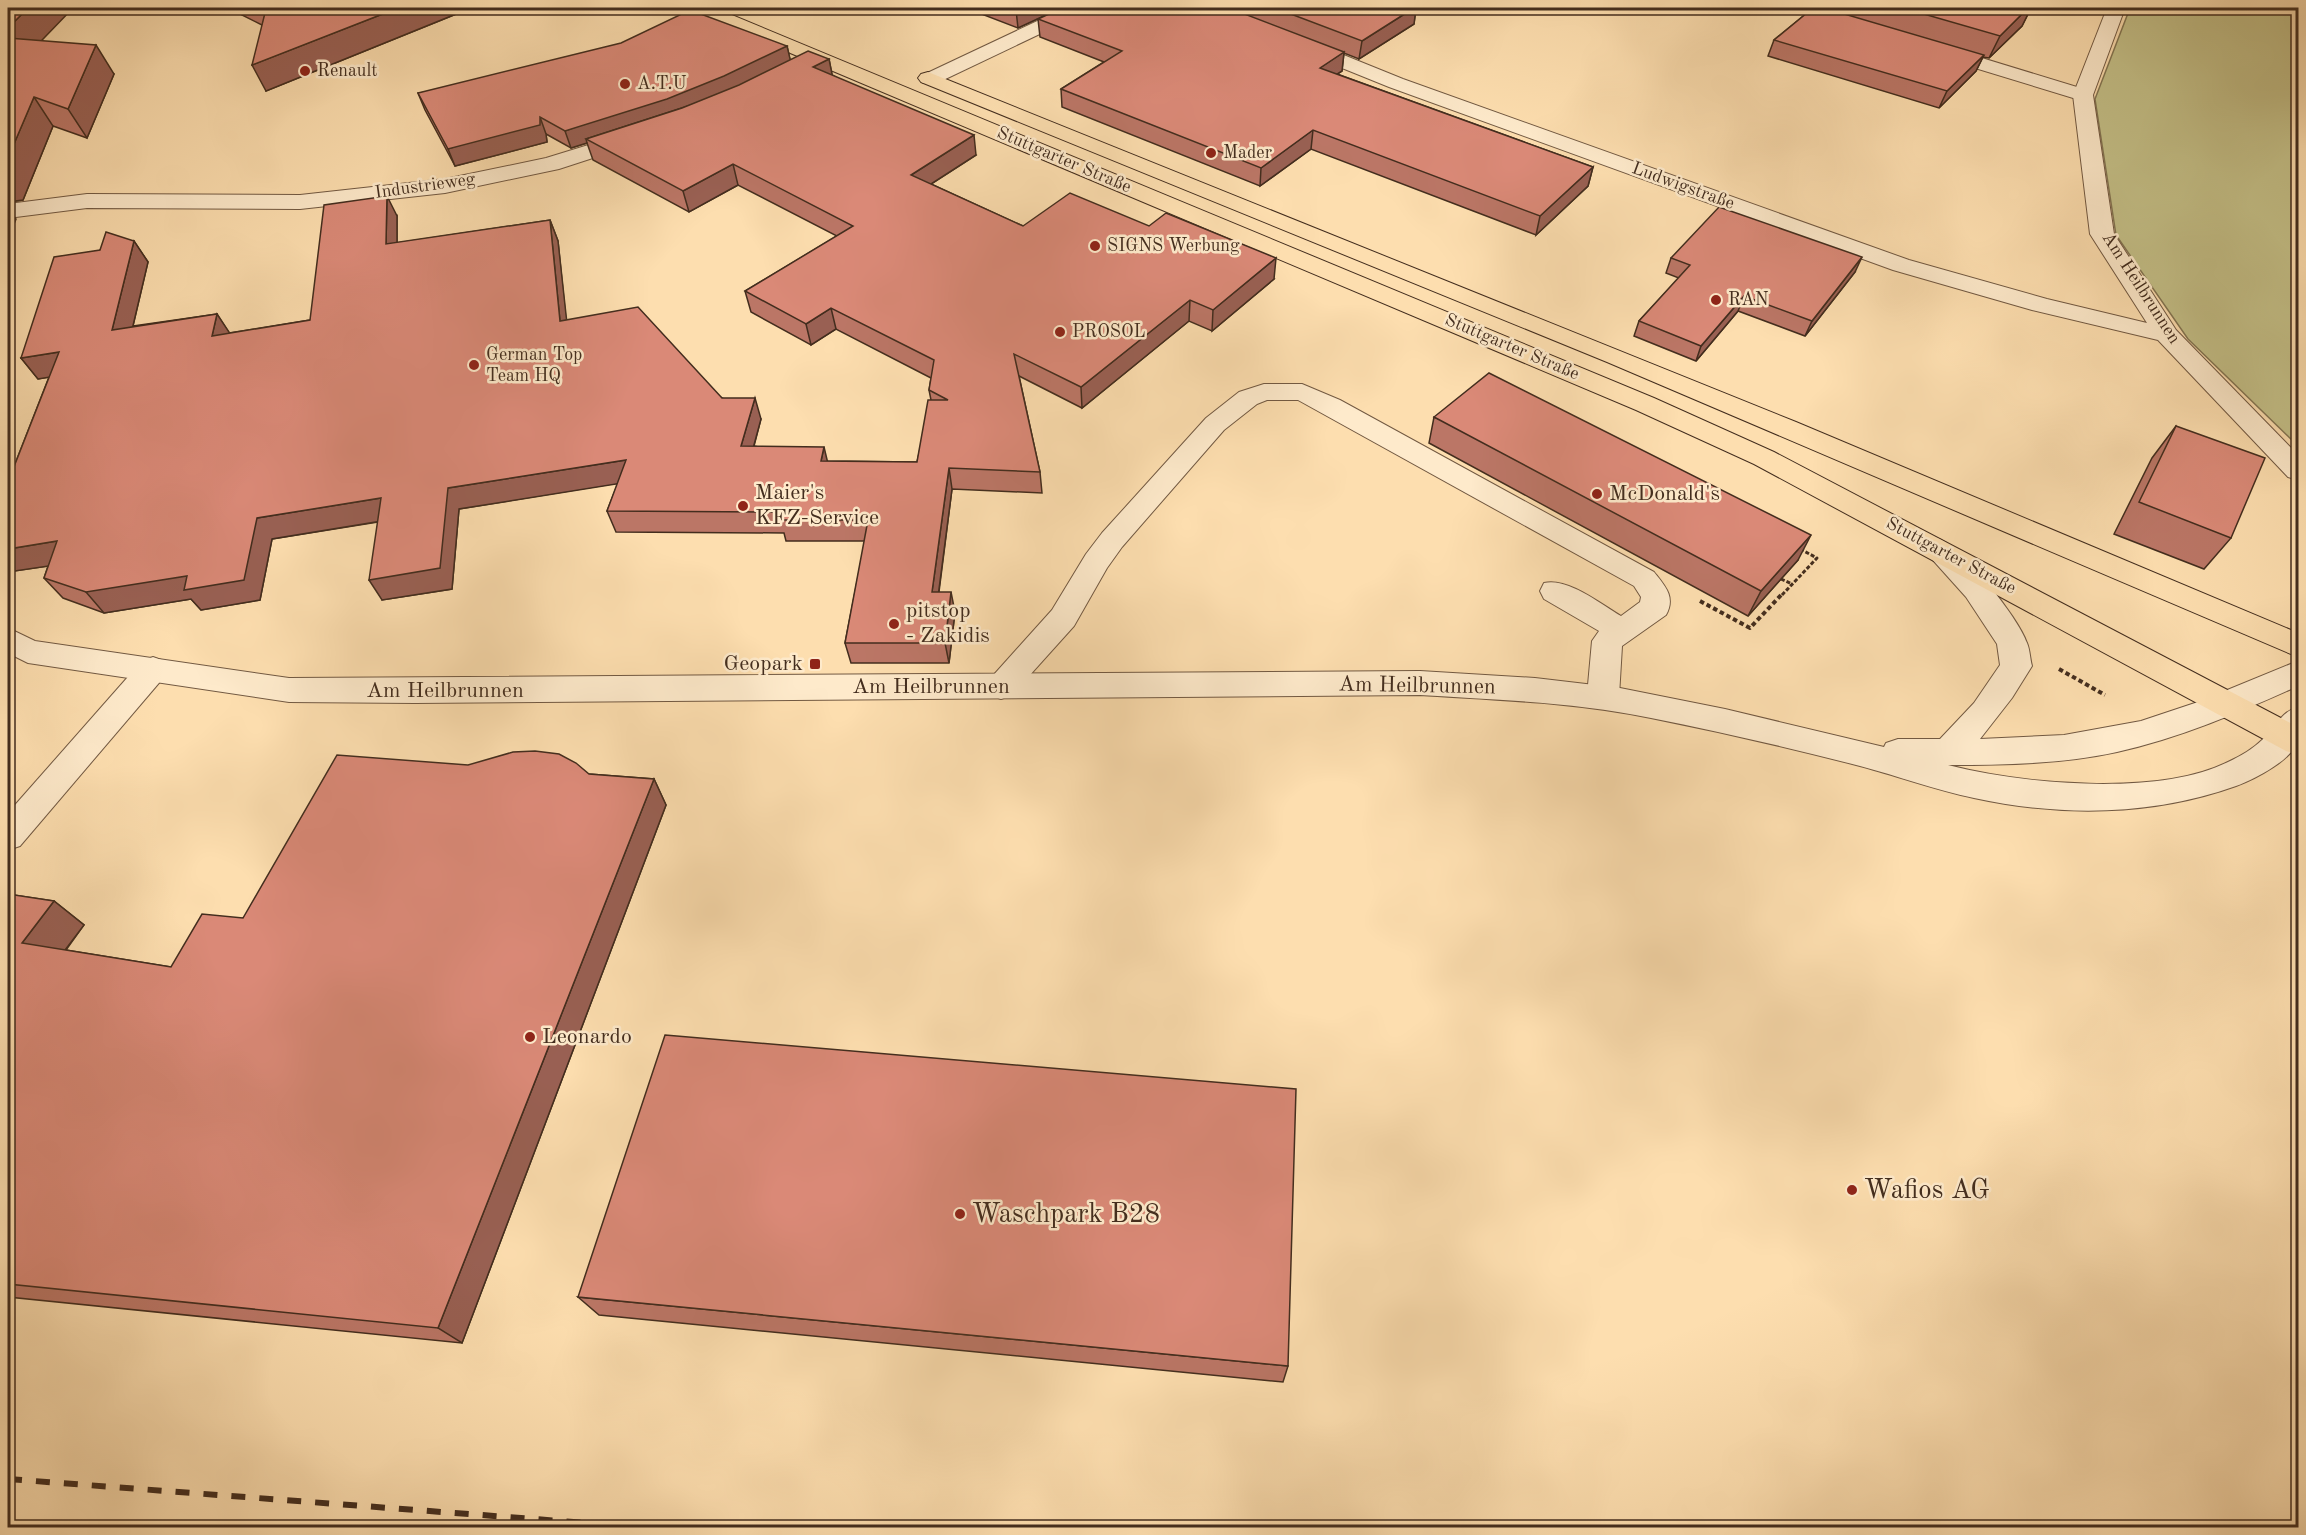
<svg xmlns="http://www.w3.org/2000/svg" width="2306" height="1535" viewBox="0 0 2306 1535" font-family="'Old Standard TT',serif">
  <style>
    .green { fill: #c4c088; stroke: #847653; stroke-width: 1.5 }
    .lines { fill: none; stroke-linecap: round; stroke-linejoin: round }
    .service-casing { stroke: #725942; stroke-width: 2 }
    .minor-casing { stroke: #725942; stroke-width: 2 }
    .primary-casing { stroke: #432d1e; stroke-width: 2 }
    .path-far1 { stroke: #432d1e; stroke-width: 3; stroke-dasharray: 4 2; stroke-linecap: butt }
    .path { stroke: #432d1e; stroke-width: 4; stroke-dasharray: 4.5 3; stroke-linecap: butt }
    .service { fill: #feeacb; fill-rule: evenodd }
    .minor { fill: #feeacb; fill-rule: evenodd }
    .primary { fill: #fddeaf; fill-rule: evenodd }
    .rail { stroke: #432d1e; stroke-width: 6; stroke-dasharray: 14 14; stroke-linecap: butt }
    .wall { fill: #bb7666; stroke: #432d1e; stroke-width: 1.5 }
    .shaded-wall { fill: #996053; stroke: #432d1e; stroke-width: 1.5 }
    .building { fill: #da8977; stroke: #432d1e; stroke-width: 1.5 }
    .poi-dot { fill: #8f2418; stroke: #feeacb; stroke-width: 2 }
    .labels { text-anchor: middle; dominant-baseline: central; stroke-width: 5; stroke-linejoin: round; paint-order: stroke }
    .far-poi-label { font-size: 18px; fill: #432d1e; stroke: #feeacb; text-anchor: start }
    .far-street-label { font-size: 18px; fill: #432d1e; stroke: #feeacb }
    .poi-label { font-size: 22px; fill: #432d1e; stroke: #feeacb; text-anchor: start }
    .street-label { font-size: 22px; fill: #432d1e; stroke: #feeacb }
    .near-poi-label { font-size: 27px; fill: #432d1e; stroke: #feeacb; text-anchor: start }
  </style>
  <rect width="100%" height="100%" fill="#fddeaf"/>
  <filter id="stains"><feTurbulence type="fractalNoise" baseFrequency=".00333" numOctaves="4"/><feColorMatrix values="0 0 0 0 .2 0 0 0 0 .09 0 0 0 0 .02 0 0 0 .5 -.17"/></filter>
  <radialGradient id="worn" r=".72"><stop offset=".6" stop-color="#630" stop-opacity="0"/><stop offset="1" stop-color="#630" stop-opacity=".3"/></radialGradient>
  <path class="green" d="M2130,8h168v438l-110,-107 -72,-104 -21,-136z"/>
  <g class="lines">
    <defs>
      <g id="service">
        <path d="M1936,44l154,47 3,4 -3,4 -7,2 -154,-47 -3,-4 3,-4z"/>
        <path d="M1264,384h38l38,16 314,172c11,14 22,25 12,43l-44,31 -3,50 -5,9 -11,3 -11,-3 -5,-9 5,-55 7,-10 -55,-32 -4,-8 4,-8c23,-6 57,21 77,33l19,-14 1,-5 -7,-11 -336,-186h-31l-10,4 -33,26 -102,117 -15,21 -33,58 -62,69 -11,4 -11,-4 -5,-8 5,-8 62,-69 34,-56 16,-21 104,-115 33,-26z"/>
        <path d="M153,657l11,4 5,8 -5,8 -144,169 -12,4v-37l134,-152z"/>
      </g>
      <g id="minor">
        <path d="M1065,8h23l-2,4 -149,71h-14l-3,-4 3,-4z"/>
        <path d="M2107,8h18l-32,87 21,139 62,96 122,125v25l-10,-3 -130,-137 -126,-30 -139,-40 -504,-183 -94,-38 -3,-4 3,-4h14l94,38 506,181 138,39 100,24 -57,-89 -17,-139z"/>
        <path d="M634,131l8,1 3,5 -3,5 -83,27 -114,24 -145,16 -213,-1 -79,10v-14l79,-10 213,1 145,-16 101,-21z"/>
        <path d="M1936,538c25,7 82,79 91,105 3,7 3,16 5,23l-20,32 -32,41 84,-4 77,-14 57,-19 100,-41v25c-58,26 -118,52 -181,66 -55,12 -112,13 -169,13 75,19 209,32 280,-3 11,-5 26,-14 34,-22 14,-12 18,-28 36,-33 1,9 2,23 0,32 -3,20 -45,41 -62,47 -84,30 -175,31 -262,12 -39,-8 -76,-22 -114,-32 -69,-18 -139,-34 -209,-48 -76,-16 -154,-18 -231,-23l-1005,8 -126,-1 -261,-39 -20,-10v-25l27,13 254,37 1131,-7 115,7 85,10 105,21 159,38 2,-4 12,-4h42l34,-36 26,-38 -3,-21 -31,-47 -44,-49 4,-7z"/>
      </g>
      <g id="primary">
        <path d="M691,8h24l939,390 120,54 524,275v28l-12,-4 -532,-287 -118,-54 -943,-398z"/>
        <path d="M928,72l868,350 502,211v24l-691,-295 -686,-280 -3,-4 3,-4z"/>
      </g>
    </defs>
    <use href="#service" class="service-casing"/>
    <use href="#minor" class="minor-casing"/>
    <use href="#primary" class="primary-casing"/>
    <g class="path-far1">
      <path d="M1781,579l11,5"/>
      <path d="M1782,595l35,-37 -17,-9"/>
    </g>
    <g class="path">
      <path d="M1700,601l50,27 33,-35"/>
      <path d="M2059,669l46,26"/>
    </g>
    <use href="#service" class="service"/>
    <use href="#minor" class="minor"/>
    <use href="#primary" class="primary"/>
    <path class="rail" d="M8,1479l644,49"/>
  </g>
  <g class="wall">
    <path d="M228,8h237l1,2 -200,81 -4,-66z"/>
    <path d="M966,8h95l-43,20z"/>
    <path d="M1062,8h354l-2,16 -55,35 -15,-6 -2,18 -5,3 256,93 -5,19 -52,49 -225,-86 -51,37 -198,-79 -1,-18 43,-27 -64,-25 -2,-18z"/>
    <path d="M1813,8h218l-9,18 -33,32 -6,-1 -7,14 -37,37 -171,-52 6,-16z"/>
    <path d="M41,41l73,33 -27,64 -34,-12 -30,74 -15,2z"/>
    <path d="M787,46l3,14 39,-1 3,16 144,80 -45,29 92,42 251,53 -62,52 -23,-10 -107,87 -63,-32 21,96 2,21 -90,-4 -13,103 16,20 -6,51h-98l-6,-20 20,-102h-79l-2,-8 -168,-1 -9,-21 11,-28 -159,26 -7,80 -70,11 -4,-78 -106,17 -12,61 -59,10 -10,-11 -87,14 -41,-15 -19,-20 4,-12 -40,6v-90l41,-105 -11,2 -17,-21 79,-108 34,-9 14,21 -15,64 84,-12 12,19 81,-13 87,-104v27l153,-23 8,21 8,79 156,78 39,21 -7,27 74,15 89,1 14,-62 -2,-10 2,-12 -95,-49 -25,16 -60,-33 -6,-21 92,-55 -99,-51 -49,27 -96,-52 -6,-17 -16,5 -25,-14 1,8 -92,24 -30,-56 -7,-17z"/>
    <path d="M1671,258l184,14 -50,64 -67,-25 -42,50 -62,-25 5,-15 40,-43 -13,-5z"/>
    <path d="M1434,417l364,143 -50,56 -319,-173z"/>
    <path d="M2176,426l55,112 -27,31 -90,-35 38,-76z"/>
    <path d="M589,774l65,5 12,26 -204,538 -454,-46v-403l46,7 30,24 -18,25 105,17 72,-49z"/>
    <path d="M578,1297l710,69 -5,16 -684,-67z"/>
  </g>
  <g class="shaded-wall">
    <path d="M28,8h45l-58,60 -7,-11v-29z"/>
    <path d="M398,8h67l1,2 -200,81 -14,-26z"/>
    <path d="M1021,8h40l-43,20 -2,-18z"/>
    <path d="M1414,8h2l-2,16 -55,35 3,-18z"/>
    <path d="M2028,8h3l-9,18 -33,32 11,-22z"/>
    <path d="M96,45l18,29 -27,64 -19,-29z"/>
    <path d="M787,46l4,17 -63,30 -142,46 1,4 -16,5 -6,-17z"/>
    <path d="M1344,52l-2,19 -23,15 1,-18z"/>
    <path d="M1984,55l-8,16 -37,37 8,-17z"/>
    <path d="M829,59l4,20 -20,-12z"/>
    <path d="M34,97l19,29 -30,74 -15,2v-44z"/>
    <path d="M540,117l6,17 1,8 -92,24 -7,-17z"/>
    <path d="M1313,130l-2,19 -51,37 1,-18z"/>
    <path d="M974,135l2,20 -62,40 -3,-20z"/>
    <path d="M733,164l5,21 -49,27 -6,-21z"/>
    <path d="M1593,167l-5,19 -52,49 4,-19z"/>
    <path d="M387,196l10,20v49l-11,-21z"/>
    <path d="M8,208l8,11 -8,20z"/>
    <path d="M550,220l8,21 11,101 -9,-21z"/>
    <path d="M134,241l14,21 -21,89 -15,-21z"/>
    <path d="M1862,257l-7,15 -50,64 7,-15z"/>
    <path d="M1276,258l-2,21 -62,52 1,-21z"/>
    <path d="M1744,296l-6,15 -42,50 5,-15z"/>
    <path d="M1190,300l-1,21 -107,87 -1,-21z"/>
    <path d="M831,308l5,21 -25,16 -5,-21z"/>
    <path d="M217,314l14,21 -19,1z"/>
    <path d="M59,352l16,21 -37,6 -17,-21z"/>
    <path d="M755,398l6,21 -13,48 -7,-21z"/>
    <path d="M824,447l5,21 -8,-7z"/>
    <path d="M626,460l9,21 -176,28 -7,80 -70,11 -13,-20 79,-92z"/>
    <path d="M949,468l3,21 -16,123 -4,-20z"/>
    <path d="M381,498l13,21 -122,20 -12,61 -59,10 -10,-11 -87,14 -18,-21 171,-74z"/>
    <path d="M1811,535l-13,25 -50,56 13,-25z"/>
    <path d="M57,541l19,21 -68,10v-23z"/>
    <path d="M951,592l4,20 -6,51 -4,-20z"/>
    <path d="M654,779l12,26 -204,538 -24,-15z"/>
    <path d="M54,901l30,24 -31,41 -31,-23z"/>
  </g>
  <g class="building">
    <path d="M8,8h20l-20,20z"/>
    <path d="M264,8h134l-146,57 14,-56z"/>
    <path d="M1010,8h11l-5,2z"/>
    <path d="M1062,8h167l115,44 -24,16 273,99 -53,49 -227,-86 -52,38 -200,-79 61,-38 -84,-32z"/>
    <path d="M1275,8h139l-52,33z"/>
    <path d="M1813,8h11l160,47 -37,36 -173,-51z"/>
    <path d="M1903,8h125l-28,28z"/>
    <path d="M690,10l97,36 -63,30 -57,23 -102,32 -25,-14v8l-92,24 -30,-56 203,-50z"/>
    <path d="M8,38l88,7 -28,64 -34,-12 -26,61z"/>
    <path d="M808,51l21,8 -16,8 161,68 -63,40 112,51 47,-33 79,33 17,-13 110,45 -63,52 -23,-10 -109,87 -67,-33 26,118 -91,-4 -17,124h19l-6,51h-100l23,-123h-88l3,-8 -176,-1 19,-51 -178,28 -8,80 -71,12 12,-82 -124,20 -13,62 -60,10 3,-14 -101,16 -42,-14 13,-37 -49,8v-67l51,-130 -38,6 33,-101 46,-7 6,-18 28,9 -22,89 105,-16 -5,22 98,-16 14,-115 63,-9 -1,48 164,-24 10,101 78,-14 84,91h33l-14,48 83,1 -3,14 96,1 11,-62h20l-19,-10 5,-30 -103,-52 -25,16 -61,-33 108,-65 -120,-62 -50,27 -97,-52 96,-31 57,-23z"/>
    <path d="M1719,207l143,50 -50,64 -68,-25 -43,50 -62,-25 51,-56 -19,-7z"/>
    <path d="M1489,373l322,162 -50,56 -327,-174z"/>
    <path d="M2176,426l89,32 -34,80 -92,-36z"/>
    <path d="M535,751l24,3 17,9 13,11 65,5 -216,549 -430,-44v-390l46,7 -32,42 149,24 31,-53 41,4 94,-163 131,10 45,-13z"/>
    <path d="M665,1035l631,54 -8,277 -710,-69z"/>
  </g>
  <g class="poi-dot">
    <circle cx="305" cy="71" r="6"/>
    <circle cx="625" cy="84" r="6"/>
    <circle cx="1211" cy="153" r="6"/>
    <circle cx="1095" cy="246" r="6"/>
    <circle cx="1716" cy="300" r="6"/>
    <circle cx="1060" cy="332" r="6"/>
    <circle cx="474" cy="365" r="6"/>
    <circle cx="1597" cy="494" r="6"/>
    <circle cx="743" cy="506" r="6"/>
    <circle cx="894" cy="624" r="6"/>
    <rect x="809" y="658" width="12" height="12" rx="3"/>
    <circle cx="530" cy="1037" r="6"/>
    <circle cx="1852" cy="1190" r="6"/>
    <circle cx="960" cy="1214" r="6"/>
  </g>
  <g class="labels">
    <g class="far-poi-label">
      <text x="317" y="71">Renault</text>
      <text x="637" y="84">A.T.U</text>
      <text x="1223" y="153">Mader</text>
      <text x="1107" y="246">SIGNS Werbung</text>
      <text x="1728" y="300">RAN</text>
      <text x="1072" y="332">PROSOL</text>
      <text x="486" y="355">German Top<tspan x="486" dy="21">Team HQ</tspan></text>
    </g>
    <g class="far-street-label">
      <text transform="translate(1064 160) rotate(23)">Stuttgarter Straße</text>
      <text transform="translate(425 186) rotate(-8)">Industrieweg</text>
      <text transform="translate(1683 186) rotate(20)">Ludwigstraße</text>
      <text transform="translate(2141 288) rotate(57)">Am Heilbrunnen</text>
      <text transform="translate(1512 347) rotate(23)">Stuttgarter Straße</text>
      <text transform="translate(1951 556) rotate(28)">Stuttgarter Straße</text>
    </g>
    <g class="poi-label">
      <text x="755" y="493">Maier's<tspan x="755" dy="25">KFZ-Service</tspan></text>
      <text x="1609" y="494">McDonald's</text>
      <text x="906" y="611">pitstop<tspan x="906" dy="25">- Zakidis</tspan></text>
      <text x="803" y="664" text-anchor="end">Geopark</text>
      <text x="542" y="1037">Leonardo</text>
    </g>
    <g class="street-label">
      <text transform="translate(1417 686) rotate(1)">Am Heilbrunnen</text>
      <text x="931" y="687">Am Heilbrunnen</text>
      <text x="445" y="691">Am Heilbrunnen</text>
    </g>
    <g class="near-poi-label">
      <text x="1864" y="1190">Wafios AG</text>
      <text x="972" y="1214">Waschpark B28</text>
    </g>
  </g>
  <rect width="2306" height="1535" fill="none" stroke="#fddeaf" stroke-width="30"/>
  <rect x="9" y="9" width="2288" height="1517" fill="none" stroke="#432d1e" stroke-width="3"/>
  <rect x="15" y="15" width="2276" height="1505" fill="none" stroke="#432d1e" stroke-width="1.5"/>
  <rect width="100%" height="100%" filter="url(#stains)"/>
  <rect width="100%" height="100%" fill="url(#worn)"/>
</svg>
